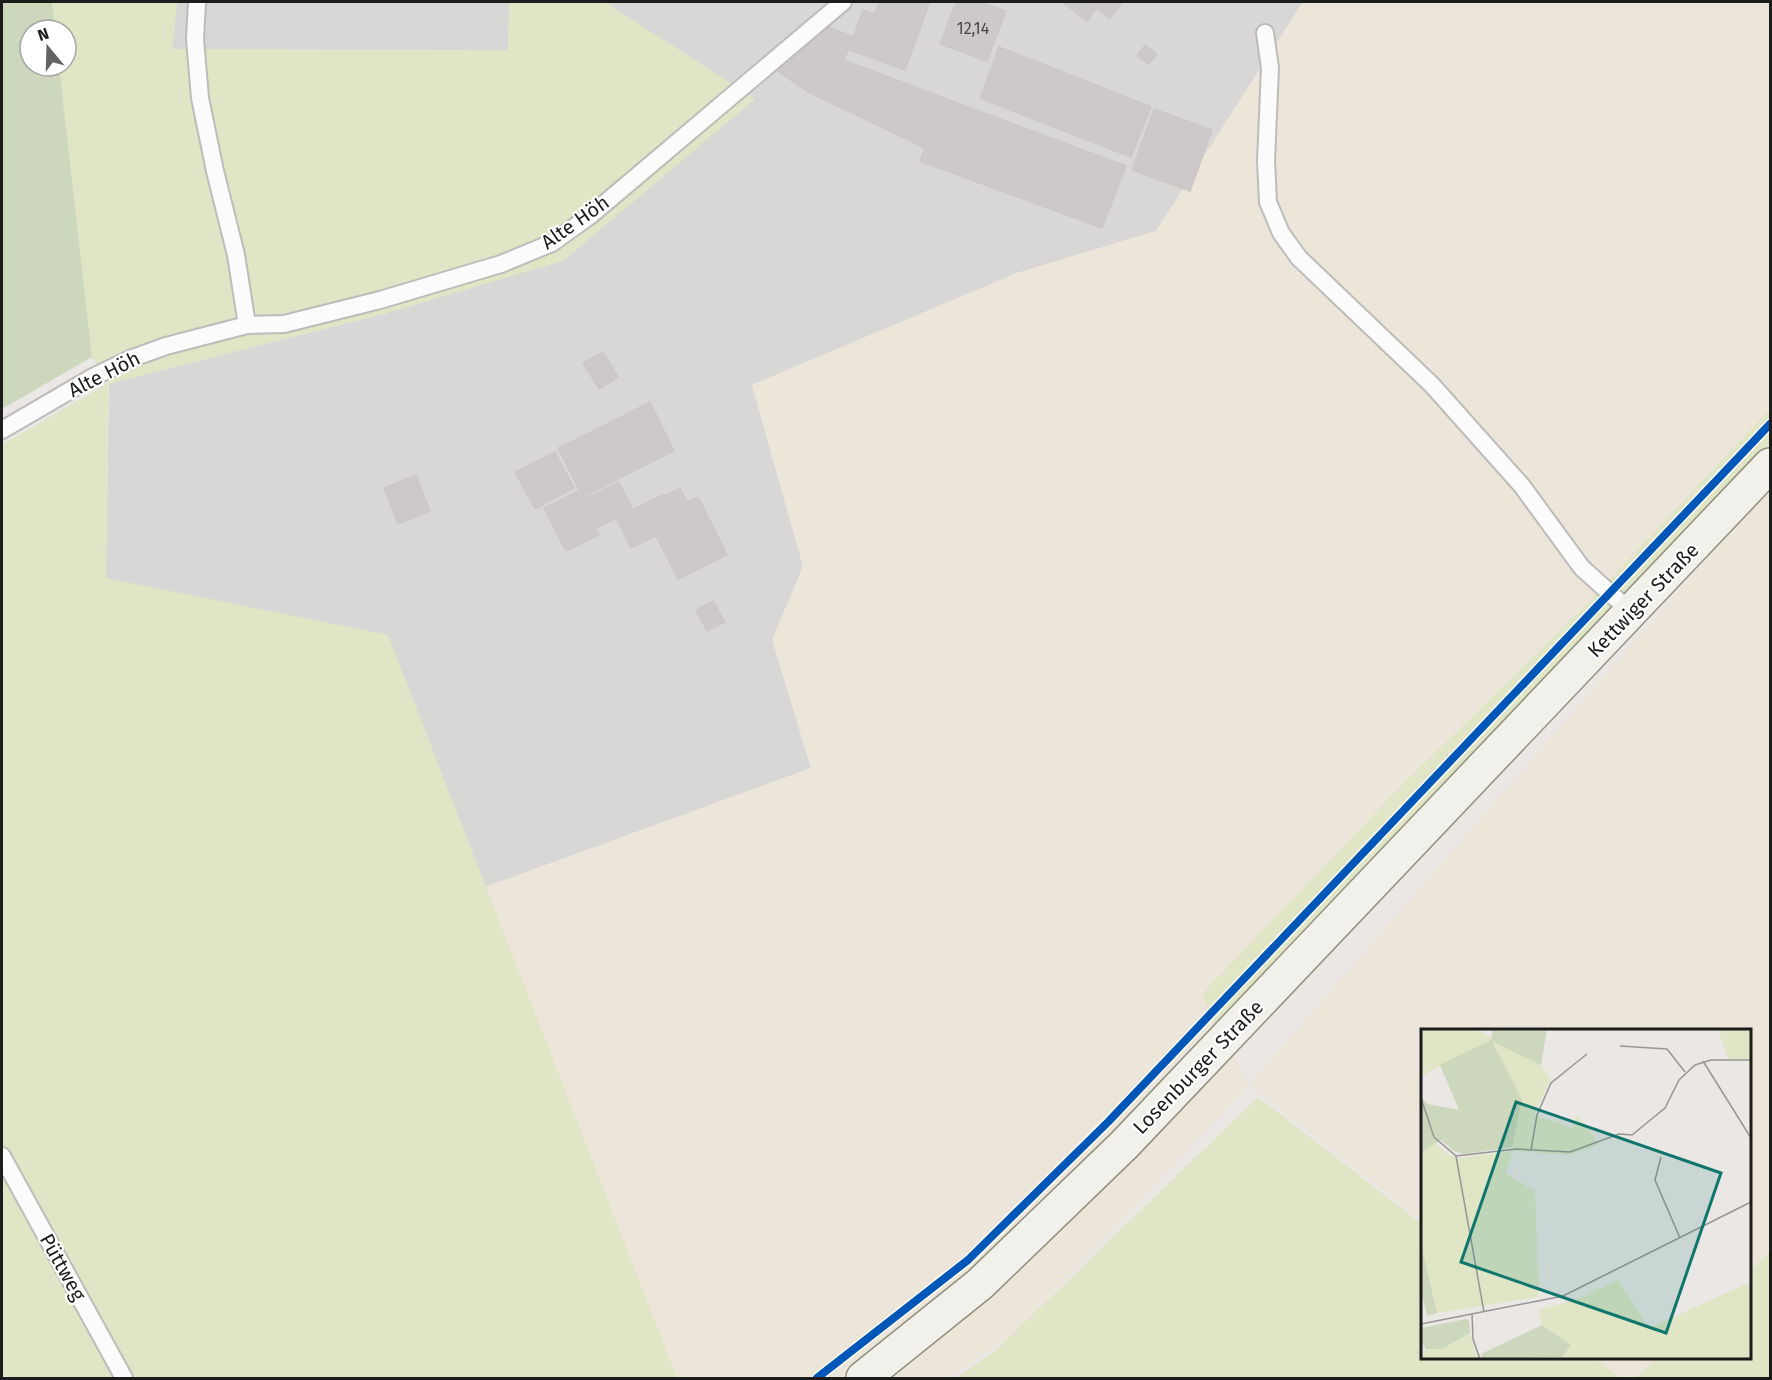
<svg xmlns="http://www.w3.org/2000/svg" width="1772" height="1380" viewBox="0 0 1772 1380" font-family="'Fira Sans',sans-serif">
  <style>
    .residential { fill: #d9d7d6 }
    .farmland { fill: #ebe6d9 }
    .grass { fill: #dfe5c5 }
    .forest { fill: #ccd7bc }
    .building { fill: #cdc9c8; stroke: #cdc8c6; stroke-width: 1.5 }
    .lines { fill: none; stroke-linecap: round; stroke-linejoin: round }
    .lane-casing { stroke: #bdbcbb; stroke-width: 20 }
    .secondary-casing { stroke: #938f7f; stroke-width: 36 }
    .lane { stroke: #fcfbfb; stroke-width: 16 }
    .secondary { stroke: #f2f0ea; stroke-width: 33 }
    .cycleway-casing { stroke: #fff; stroke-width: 11 }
    .cycleway { stroke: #0057b8; stroke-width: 8 }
    .labels { text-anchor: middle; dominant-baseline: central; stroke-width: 4.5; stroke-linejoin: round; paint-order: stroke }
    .number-label { font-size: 16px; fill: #484747 }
    .street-label { font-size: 20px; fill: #1c1c1c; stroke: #fff }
    .inset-road { fill: none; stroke: #989695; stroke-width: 1.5 }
    .view { fill: #0f766e; fill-opacity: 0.15; stroke: #0f766e; stroke-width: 3 }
    .inset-edge { fill: none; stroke: #1c1c1c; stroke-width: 3 }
  </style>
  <rect width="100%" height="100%" fill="#eae7e5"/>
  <g class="residential">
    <path d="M177,2h332v48l-337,-1z"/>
    <path d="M605,2h698l-147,229 -139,42 -265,112 51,181 -30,74 38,128 -331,121 -374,-311 3,-195 278,-70 367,-214z"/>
  </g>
  <g class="farmland">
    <path d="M1303,2h467v407l-187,199 -185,181 -196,205 17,40 31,50 520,-598v765l-20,20v-241h-328v191l-173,-136 -231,245 -68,48h-274l-196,-489 331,-121 -39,-128 31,-74 -51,-181 265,-112 139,-42z"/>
    <path d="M1595,1358h63l-23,20h-13z"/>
  </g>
  <g class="grass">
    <path d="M52,2h125l-5,47 336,1 1,-48h96l150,97 -192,162 -176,52 -279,71 -2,194 282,57 289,743h-675v-933l106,-62 -16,-26 -33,-291h7v-36h-11z"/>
    <path d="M1770,409v49l-551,575 -17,-39 196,-205 185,-181z"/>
    <path d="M1258,1097l164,127v134h172l27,20h-665l39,-27z"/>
    <path d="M1770,1251v127h-135l23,-20h92v-87z"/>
  </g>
  <path class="forest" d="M2,2h50l3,28h-25v36h29l33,291 -90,52z"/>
  <g class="building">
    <path d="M879,2h45l5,2 -24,66 -56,-20 14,-40 12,4z"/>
    <path d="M956,2h24l26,9 -19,50 -47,-17z"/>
    <path d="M1062,2h39l-14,19z"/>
    <path d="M1101,2h19l2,1 -12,16 -14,-11z"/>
    <path d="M826,26l27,11 -9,23 -13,-5 -23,37 -32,-22z"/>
    <path d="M1145,45l12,9 -8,10 -12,-8z"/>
    <path d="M999,47l59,23 -20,51 -58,-23z"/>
    <path d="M831,55l113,43 -19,50 -117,-56z"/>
    <path d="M1058,70l93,37 -20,50 -93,-36z"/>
    <path d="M944,98l182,68 -24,62 -182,-67z"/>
    <path d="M1154,109l58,21 -22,61 -58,-21z"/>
    <path d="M603,352l15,25 -19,12 -16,-26z"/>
    <path d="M650,402l24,49 -62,31 -25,-48z"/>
    <path d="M587,434l25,48 -29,15 -25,-49z"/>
    <path d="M555,452l19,36 -39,21 -20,-37z"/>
    <path d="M416,475l14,36 -32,13 -14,-36z"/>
    <path d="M619,482l14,28 -37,18 -14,-28z"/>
    <path d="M680,488l7,14 11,-5 29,58 -49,24 -22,-43 -25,12 -15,-30 48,-24 1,2z"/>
    <path d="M578,491l21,44 -33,16 -22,-43z"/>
    <path d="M713,601l12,21 -18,9 -11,-21z"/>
  </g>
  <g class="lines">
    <defs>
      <g id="lane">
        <path d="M197,2l-2,37 5,59 15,73 21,84 11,70"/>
        <path d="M1265,33l5,35 -4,93 2,41 13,31 18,25 133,127 90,101 60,82 49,44"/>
        <path d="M2,430l91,-53 37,-18 36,-13 81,-21 37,-1 96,-24 121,-36 51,-21 39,-28 252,-213"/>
        <path d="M2,1156l122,222"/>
      </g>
      <path id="secondary" d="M863,1378l117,-94 144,-139 646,-680"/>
    </defs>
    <use href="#lane" class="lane-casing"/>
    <use href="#secondary" class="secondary-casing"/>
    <use href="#lane" class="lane"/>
    <use href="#secondary" class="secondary"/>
    <defs>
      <path id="cycleway" d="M817,1378l151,-118 140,-138 662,-698"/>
    </defs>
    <use href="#cycleway" class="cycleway-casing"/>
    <use href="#cycleway" class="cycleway"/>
  </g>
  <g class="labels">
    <g class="number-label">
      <text x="973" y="28">12,14</text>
    </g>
    <g class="street-label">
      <text transform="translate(575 222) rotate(-35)">Alte Höh</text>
      <text transform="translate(104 374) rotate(-27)">Alte Höh</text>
      <text transform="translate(1643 600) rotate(-46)">Kettwiger Straße</text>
      <text transform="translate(1198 1067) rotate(-46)">Losenburger Straße</text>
      <text transform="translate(63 1267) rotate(61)">Püttweg</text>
    </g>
  </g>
  <g transform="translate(1421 1029)">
    <rect width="330" height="330" fill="#eae7e5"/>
    <path d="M55,0l65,36 10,14 -17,36 38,13 5,-13 22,29 -28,11 -58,-4 -8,22 30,18 4,106 -102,16 -16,-69v-92l14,-9 15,13 11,2 52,-7 -22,-111 -70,36v-46zM297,0h33v31l-22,1zM197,251l31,48 102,-46v77h-192l12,-14 -29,-20 -4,-15 39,-11zM49,304l8,26h-57l5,-10h16z" fill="#dfe5c5"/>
    <path d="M72,0h54l-6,36 -49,-24 30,59 -10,47 -48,7 -10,-3 -13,-11 -20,12v-55l6,7 32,6 -19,-45 51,-25zM0,215l16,69 -10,3 -6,-25zM45,290l3,1 1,13 -28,16h-16l-5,-7v-14zM121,296l29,20 -9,12 -79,2 -2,-5z" fill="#ccd7bc"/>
    <path class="inset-road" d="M199,17l47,3 18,23M282,32l48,77M0,69l13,39 22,19 28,156M110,121l6,-35 14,-32 36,-29M35,127l60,-7 54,3 49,-18 13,1 33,-27 14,-28 16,-15 16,-5h40M240,128l-6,23 25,58M51,285l1,25 7,20M0,295l142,-28 188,-94"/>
    <path class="view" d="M95,73l205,71 -55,160 -205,-71z"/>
    <rect width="330" height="330" class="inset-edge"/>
  </g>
  <rect width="1772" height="1380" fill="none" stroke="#1c1c1c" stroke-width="6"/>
  <g transform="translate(48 48) rotate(341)"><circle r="28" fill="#ffffff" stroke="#a4a4a4" stroke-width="1.5"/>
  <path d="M0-4.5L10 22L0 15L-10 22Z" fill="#646362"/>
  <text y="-9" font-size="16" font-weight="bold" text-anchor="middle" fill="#1c1c1c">N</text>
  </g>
</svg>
